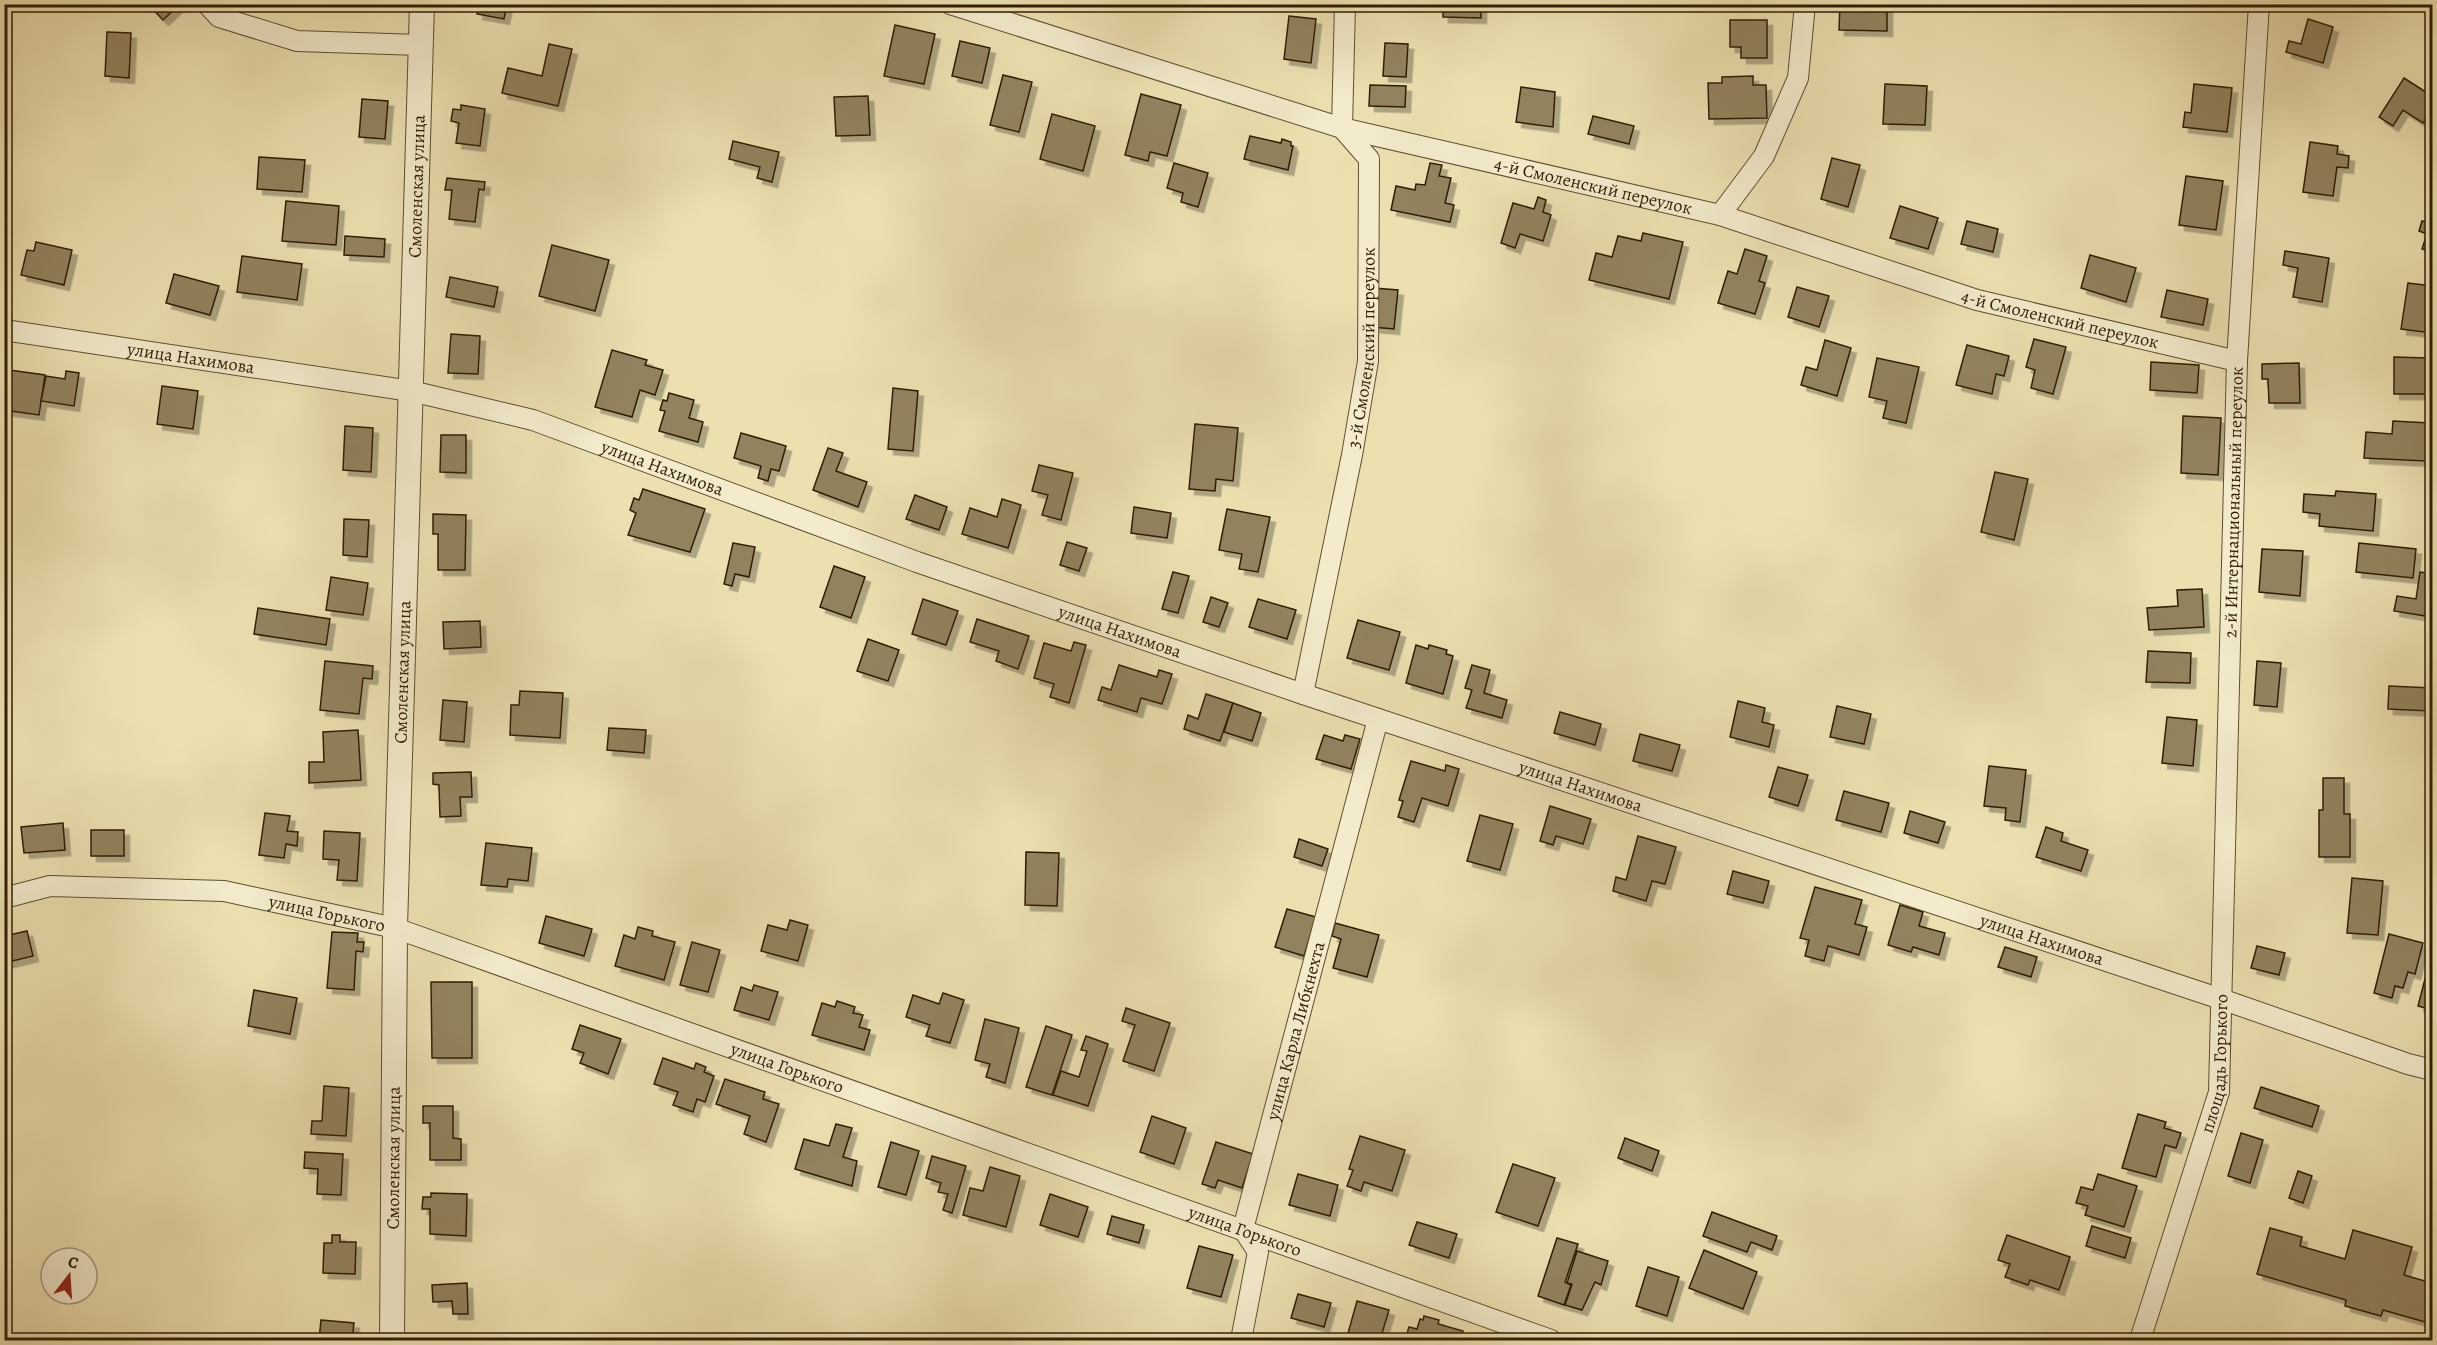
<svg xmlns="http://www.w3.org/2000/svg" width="2437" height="1345" viewBox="0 0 2437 1345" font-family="Alegreya,serif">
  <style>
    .building { fill: #92835e; stroke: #301e04; stroke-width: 1.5; filter: url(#shadow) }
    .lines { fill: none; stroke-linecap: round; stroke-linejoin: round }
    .minor-casing { stroke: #5f4e2f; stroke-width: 22 }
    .tertiary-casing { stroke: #5f4e2f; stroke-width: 26 }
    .minor { stroke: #f3ebcc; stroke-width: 20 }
    .tertiary { stroke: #f3ebcc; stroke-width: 24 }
    .labels { text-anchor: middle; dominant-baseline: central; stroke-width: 4.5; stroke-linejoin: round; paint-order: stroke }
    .street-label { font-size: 18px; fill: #301e04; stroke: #f3ebcc }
  </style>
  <defs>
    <filter id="shadow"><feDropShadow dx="5.5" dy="5.5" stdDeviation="0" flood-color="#0004"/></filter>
  </defs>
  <rect width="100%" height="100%" fill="#ece0b1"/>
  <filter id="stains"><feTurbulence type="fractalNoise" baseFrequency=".00333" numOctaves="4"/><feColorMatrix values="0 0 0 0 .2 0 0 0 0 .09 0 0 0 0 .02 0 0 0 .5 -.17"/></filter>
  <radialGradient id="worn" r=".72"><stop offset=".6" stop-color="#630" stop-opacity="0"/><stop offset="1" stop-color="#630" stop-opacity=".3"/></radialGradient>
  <g class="building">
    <path d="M148,4h32l-17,16z"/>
    <path d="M479,4h28l-3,15 -27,-5z"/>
    <path d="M1443,4h38v14l-38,-1z"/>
    <path d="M1840,4h47v27l-48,-1z"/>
    <path d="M1289,16l27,3 -5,44 -27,-4z"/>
    <path d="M2308,19l25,8 -10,36 -37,-11 3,-11 12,3z"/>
    <path d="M1730,20h37v38h-26v-11h-11z"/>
    <path d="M895,25l40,9 -11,50 -40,-8z"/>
    <path d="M107,32l24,1 -2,45 -24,-2z"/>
    <path d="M960,41l30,7 -8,35 -30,-7z"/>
    <path d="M1385,43l23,1 -2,33 -23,-1z"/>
    <path d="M549,44l23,5 -14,57 -56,-13 6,-25 34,8z"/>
    <path d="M1003,75l29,7 -13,50 -29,-7z"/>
    <path d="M1753,76v9h13l1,33 -58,1 -1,-36h14v-6z"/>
    <path d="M2404,78l28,18v11l-9,16 -20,-13 -10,16 -14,-9z"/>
    <path d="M1885,84l42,2 -2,39 -42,-1z"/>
    <path d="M2194,84l38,4 -5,44 -44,-5 2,-15 6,1z"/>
    <path d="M1370,85l36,1 -1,21 -36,-1z"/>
    <path d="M1521,87l34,5 -2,35 -37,-5z"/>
    <path d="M1141,94l40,11 -14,51 -17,-4 -2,9 -23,-6z"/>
    <path d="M868,96l2,39 -34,1 -2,-39z"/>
    <path d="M362,99l26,2 -3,38 -26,-2z"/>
    <path d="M461,105l24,4 -5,37 -24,-3 3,-20 -8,-2 2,-12 8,1z"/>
    <path d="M1052,114l43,12 -12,45 -43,-12z"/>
    <path d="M1593,116l41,10 -5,18 -41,-10z"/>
    <path d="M1250,136l31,7 1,-4 9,3v4h2l-5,24 -44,-11z"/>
    <path d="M733,141l46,11 -7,30 -15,-4 3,-11 -31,-8z"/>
    <path d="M2310,142l28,4 -1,8 12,2 -1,12 -11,-1 -4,29 -30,-4z"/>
    <path d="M259,157l46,3 -3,32 -45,-3z"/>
    <path d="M1832,158l28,7 -12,42 -27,-8z"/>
    <path d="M1174,163l34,10 -10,34 -17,-5 2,-9 -16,-5z"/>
    <path d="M1430,163l12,2 -3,11 12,2 -6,25 9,2 -4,17 -59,-12 5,-24 19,4 1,-6 9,1z"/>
    <path d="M2186,176l37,5 -7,49 -37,-5z"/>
    <path d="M447,178l38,4 -1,8 -5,-1 -4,33 -26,-3 3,-29h-7z"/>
    <path d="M1538,197l8,3 -3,12 8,3 -8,26 -23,-7 -5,14 -14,-5 12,-40 21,6z"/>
    <path d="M286,201l53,5 -3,39 -54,-4z"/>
    <path d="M1900,206l38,12 -10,31 -38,-11z"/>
    <path d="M2432,216v36l-10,-3 5,-15 -8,-3 3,-10 8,2z"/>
    <path d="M1967,221l31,8 -5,23 -32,-8z"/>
    <path d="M1643,233l40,9 -14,57 -80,-19 7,-27 16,4 6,-21 23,5z"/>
    <path d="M345,236l40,3 -1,18 -40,-2z"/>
    <path d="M36,242l36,8 -8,35 -43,-10 6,-25 7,1z"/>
    <path d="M552,245l57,15 -14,51 -56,-15z"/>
    <path d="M1745,249l22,7 -8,25 6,2 -10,31 -37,-11 10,-32 9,3z"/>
    <path d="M2285,251l44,7 -7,44 -29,-5 5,-29 -15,-3z"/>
    <path d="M2090,255l46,13 -10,34 -45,-14z"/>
    <path d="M242,256l60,8 -5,36 -60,-8z"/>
    <path d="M174,274l45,12 -9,29 -44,-12z"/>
    <path d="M450,277l48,10 -4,20 -48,-10z"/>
    <path d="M2408,283l24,3v47l-31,-4z"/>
    <path d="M1797,287l32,9 -10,31 -31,-10z"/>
    <path d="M1374,288l24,2 -4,39 -23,-2z"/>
    <path d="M2167,290l41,9 -5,26 -42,-8z"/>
    <path d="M451,334l29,2 -2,38 -30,-1z"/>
    <path d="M2034,339l32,8 -13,47 -22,-6 4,-18 -9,-3z"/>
    <path d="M1825,340l26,8 -14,48 -36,-11 5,-18 11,3z"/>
    <path d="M1967,345l42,11 -5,20 -8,-2 -4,20 -36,-9z"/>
    <path d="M612,350l35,10 -2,5 18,5 -8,25 -15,-5 -8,27 -37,-10z"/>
    <path d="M2394,357l33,1 -1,36h-32z"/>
    <path d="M1877,358l42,9 -13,56 -23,-5 4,-17 -18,-4z"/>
    <path d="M2151,362l48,3 -2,28 -47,-3z"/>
    <path d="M2299,363l1,40h-31l-1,-24h-6v-15z"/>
    <path d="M9,370l36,5 -6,40 -35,-5z"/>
    <path d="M66,371l13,2 -5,33 -33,-5 5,-25 19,3z"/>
    <path d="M162,386l36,5 -5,38 -36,-5z"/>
    <path d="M893,388l25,3 -5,60 -25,-2z"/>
    <path d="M669,393l25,7 -5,18 14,4 -5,20 -39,-11 6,-20 -5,-1 3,-10 4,1z"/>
    <path d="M2183,416l38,2 -3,57 -37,-2z"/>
    <path d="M2393,421l36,2 -3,38 -62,-3 2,-26 26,2z"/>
    <path d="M1195,424l43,4 -5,53 -17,-2 -1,12 -26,-2z"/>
    <path d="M345,426l28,2 -2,44 -28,-2z"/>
    <path d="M741,433l45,13 -7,25 -8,-2 -3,12 -10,-3 3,-12 -27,-8z"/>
    <path d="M441,435h25v38l-26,-1z"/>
    <path d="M828,448l15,5 -7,18 31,11 -9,25 -45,-17z"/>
    <path d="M1039,465l34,8 -12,47 -19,-5 6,-20 -16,-4z"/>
    <path d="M1995,472l33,7 -14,61 -33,-8z"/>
    <path d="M643,489l62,20 -15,43 -62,-17 8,-22 -6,-3 4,-12 5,2z"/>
    <path d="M2336,491l40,3 -3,37 -54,-5 1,-12 -17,-2 1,-18 31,2z"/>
    <path d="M915,495l32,12 -8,23 -33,-11z"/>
    <path d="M1002,499l19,6 -13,43 -46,-14 8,-26 27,9z"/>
    <path d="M1134,507l37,6 -4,25 -36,-5z"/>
    <path d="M1227,509l43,8 -12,55 -19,-3 3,-15 -23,-4z"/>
    <path d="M433,514l33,1 -1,55h-27v-36h-5z"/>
    <path d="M344,519l25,1 -2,37 -24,-2z"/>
    <path d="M1067,542l20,6 -8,23 -19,-6z"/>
    <path d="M733,543l22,4 -6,30 -14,-3 -3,12 -8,-2z"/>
    <path d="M2359,543l57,6 -3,29 -57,-6z"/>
    <path d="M2262,549l41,2 -3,45 -41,-4z"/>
    <path d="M834,566l31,11 -14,41 -31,-11z"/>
    <path d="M1173,572l16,4 -11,37 -16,-4z"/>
    <path d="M2420,572l12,2v43l-38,-6 3,-15 19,3z"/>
    <path d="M331,577l37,6 -5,32 -37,-5z"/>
    <path d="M2202,589l2,38 -55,3 -2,-22 31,-2 -1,-16z"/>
    <path d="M1211,597l17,6 -9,24 -16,-5z"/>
    <path d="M923,599l35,12 -12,34 -34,-11z"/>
    <path d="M1258,599l38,11 -9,29 -38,-12z"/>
    <path d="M258,608l72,11 -4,26 -72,-11z"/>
    <path d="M977,619l52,17 -11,33 -22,-8 3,-10 -29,-9z"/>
    <path d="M1358,620l42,12 -11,38 -42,-12z"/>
    <path d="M480,621l1,26 -37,2 -1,-27z"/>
    <path d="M868,639l31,11 -11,31 -31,-10z"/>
    <path d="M1074,642l12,3 -17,58 -19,-6 4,-13 -20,-6 10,-35 27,8z"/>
    <path d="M1416,645l12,4 1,-4 18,5 -1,4 7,2 -10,38 -37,-11z"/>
    <path d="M2148,651l43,2 -1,30 -44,-1z"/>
    <path d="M325,661l48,5 -1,13 -9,-1 -4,36 -39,-4z"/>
    <path d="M2257,661l24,2 -4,44 -23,-2z"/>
    <path d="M1119,665l38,12 2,-7 13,4 -10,30 -21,-6 -4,14 -39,-12 4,-13 9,3z"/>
    <path d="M1472,665l18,5 -6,23 23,7 -5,18 -36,-10 6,-18 -7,-2z"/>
    <path d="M2389,686l43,2 -2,23 -42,-2z"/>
    <path d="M520,691l43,2 -3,45 -50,-3 1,-30h8z"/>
    <path d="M1206,694l27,9 -13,38 -36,-12 4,-14 10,4z"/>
    <path d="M443,700l24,2 -3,40 -24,-2z"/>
    <path d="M1738,701l27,7 -3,14 12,3 -5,22 -39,-10z"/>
    <path d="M1233,703l28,10 -9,28 -28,-9z"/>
    <path d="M1837,706l34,8 -7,30 -34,-7z"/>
    <path d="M1560,712l41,12 -6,21 -41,-12z"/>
    <path d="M2167,717l30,3 -4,46 -31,-3z"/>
    <path d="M609,728l37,2 -2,23 -37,-3z"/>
    <path d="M358,730l3,50 -52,3v-21h15l-1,-30z"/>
    <path d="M1640,734l40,11 -8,26 -39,-10z"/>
    <path d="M1324,735l19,6 2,-6 15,4 -9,30 -35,-10z"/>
    <path d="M1411,761l34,10 1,-6 13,4 -11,37 -26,-8 -8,24 -16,-5 5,-16 -4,-1z"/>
    <path d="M1989,766l37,4 -6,52 -15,-2 1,-12 -22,-2z"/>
    <path d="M1778,767l30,8 -10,31 -29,-9z"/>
    <path d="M471,772l1,25h-12l1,19 -21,1 -1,-32 -6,-1v-11z"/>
    <path d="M2323,778h21v36h6v43h-31v-47h4z"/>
    <path d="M1844,791l45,12 -8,29 -45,-12z"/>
    <path d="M1550,806l41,13 -8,25 -27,-8 -3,9 -13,-4z"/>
    <path d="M1910,811l35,11 -7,21 -34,-10z"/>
    <path d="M265,813l25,3 -3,15 11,1 -1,14 -11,-2 -2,14 -25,-3z"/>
    <path d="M1480,815l33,9 -13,46 -33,-9z"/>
    <path d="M63,823l2,27 -41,3 -3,-26z"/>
    <path d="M2046,827l17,6 -2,8 27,9 -7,21 -45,-14z"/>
    <rect x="91" y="830" width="33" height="26"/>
    <path d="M324,831l36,2 -3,48 -20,-1 2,-20 -16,-1z"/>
    <path d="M1638,836l38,11 -11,37 -13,-3 -6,20 -33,-10 3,-14 10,3z"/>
    <path d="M1299,839l29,10 -6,17 -28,-9z"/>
    <path d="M486,843l46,5 -4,33 -20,-2 -1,8 -26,-2z"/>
    <path d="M1026,852l33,1 -2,53 -32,-1z"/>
    <path d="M1733,871l36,10 -6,22 -36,-9z"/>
    <path d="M2352,878l31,3 -5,54 -31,-2z"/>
    <path d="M1815,887l47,13 -7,24 12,3 -8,28 -31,-9 -4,15 -19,-5 4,-16 -9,-2z"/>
    <path d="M1900,905l23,7 -4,14 26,7 -6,22 -26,-8 -2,5 -23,-7z"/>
    <path d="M1287,909l29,8 -12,39 -29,-9z"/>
    <path d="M546,916l46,13 -8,27 -45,-13z"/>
    <path d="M790,920l18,5 -10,36 -37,-10 7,-26 19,5z"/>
    <path d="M1335,923l44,12 -12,42 -34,-9 8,-29 -9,-3z"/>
    <path d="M638,927l15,4 -1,5 23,6 -11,38 -49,-14 9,-31 11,4z"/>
    <path d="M27,931l6,25 -29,7v-27z"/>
    <path d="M332,932l26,1 -1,9h7l-1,10 -7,-1 -2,39 -27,-2z"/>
    <path d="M2389,934l34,9 -8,31 -7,-2 -5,16 -8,-2 -3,12 -18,-5z"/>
    <path d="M692,942l28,8 -12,42 -28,-7z"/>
    <path d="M2257,946l28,7 -6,22 -28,-7z"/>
    <path d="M2005,947l32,10 -6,20 -33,-10z"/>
    <path d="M2425,979l7,2v29l-14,-4z"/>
    <path d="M431,982h41v76h-40z"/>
    <path d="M754,985l24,7 -9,28 -35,-10 7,-23 11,4z"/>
    <path d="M254,990l43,8 -7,36 -42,-8z"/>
    <path d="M943,993l21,7 -14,43 -24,-7 4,-11 -24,-8 7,-22 26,9z"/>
    <path d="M837,1001l18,6 -2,6 10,2 -4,12 11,3 -6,20 -52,-15 10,-32 13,4z"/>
    <path d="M1126,1008l44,15 -16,48 -31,-10 12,-36 -13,-4z"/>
    <path d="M985,1019l34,9 -14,55 -19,-6 4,-13 -15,-4z"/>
    <path d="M580,1025l41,14 -13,35 -28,-11 4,-10 -12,-4z"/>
    <path d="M1046,1026l26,9 -20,60 -26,-8z"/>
    <path d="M1086,1036l22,8 -20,62 -35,-11 8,-24 18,6 8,-26 -6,-1z"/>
    <path d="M663,1058l31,11 2,-6 10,4 -2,5 10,4 -9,26 -8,-3 -4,13 -20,-7 5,-13 -24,-8z"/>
    <path d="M725,1079l40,13 -2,7 16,5 -13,38 -22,-8 6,-18 -34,-12z"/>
    <path d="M324,1086l25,2 -3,48 -35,-2 1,-13h10z"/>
    <path d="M2261,1087l58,19 -7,21 -58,-19z"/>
    <path d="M423,1106h30v32l8,1v21h-31v-37h-7z"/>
    <path d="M2138,1114l28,8 -2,6 17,5 -5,15 -11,-3 -9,32 -34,-9z"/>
    <path d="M1152,1116l34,12 -12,36 -34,-12z"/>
    <path d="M836,1124l16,4 -9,29 14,4 -5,25 -57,-17 9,-30 25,7z"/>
    <path d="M2241,1133l22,7 -13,43 -22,-7z"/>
    <path d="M1360,1136l45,14 -13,41 -28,-9 -3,9 -14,-5 6,-16 -4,-1z"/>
    <path d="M1625,1138l34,13 -7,20 -34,-13z"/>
    <path d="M891,1142l28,9 -13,44 -28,-8z"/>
    <path d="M1216,1142l37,12 -11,34 -24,-8 -3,8 -13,-4z"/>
    <path d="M305,1152l38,2 -2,41 -24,-1 1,-25 -14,-1z"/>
    <path d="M932,1156l34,10 -14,47 -9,-3 5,-16 -10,-2 3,-9 -15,-5z"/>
    <path d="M1513,1164l42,14 -17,48 -42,-14z"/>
    <path d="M990,1167l30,9 -14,51 -43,-12 7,-27 13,3z"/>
    <path d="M2298,1171l14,5 -9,27 -14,-5z"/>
    <path d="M1298,1174l40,11 -8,31 -41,-11z"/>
    <path d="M2098,1174l39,12 -13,41 -39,-12 3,-9 -12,-3 5,-16 12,3z"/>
    <path d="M431,1193l36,1 -1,42 -36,-2v-25h-8l1,-12h8z"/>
    <path d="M1050,1194l38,13 -10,30 -38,-12z"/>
    <path d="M1712,1212l65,24 -5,14 -21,-8 -4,10 -44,-16z"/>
    <path d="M1112,1216l32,9 -5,18 -32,-9z"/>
    <path d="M1417,1222l40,12 -8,24 -40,-13z"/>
    <path d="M2092,1226l39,12 -6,20 -39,-12z"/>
    <path d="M2270,1228l32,9 -2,9 45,13 8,-29 59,17 -8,28 28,8v41l-49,-14 -2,6 -36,-10 1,-6 -89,-26z"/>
    <path d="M332,1235h8v7h16l-1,32 -32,-1 1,-30h8z"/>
    <path d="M2007,1235l63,22 -11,33 -29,-10 -2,5 -23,-8 5,-13 -12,-4z"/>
    <path d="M1557,1238l21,6 -13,38 6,3 -7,20 -26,-9z"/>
    <path d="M1199,1246l34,9 -12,42 -34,-9z"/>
    <path d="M1704,1250l53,22 -14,37 -54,-21z"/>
    <path d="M1577,1251l31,10 -7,24 -6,-3 -13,28 -17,-5 7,-21 -5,-1z"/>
    <path d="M1648,1267l31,10 -12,39 -31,-10z"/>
    <path d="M467,1283l1,31h-15l-1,-13 -19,1 -1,-17z"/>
    <path d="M1298,1294l33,9 -7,24 -33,-9z"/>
    <path d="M1357,1301l32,9 -9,30h-21l-12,-3z"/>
    <path d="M1424,1316l15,4 -1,4 25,7 -3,9h-55l4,-13 8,2 3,-10 3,1z"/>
    <path d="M321,1320l33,3 -2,17h-33z"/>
  </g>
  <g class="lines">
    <defs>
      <g id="minor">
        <path d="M207,4l12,13 78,24 123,4"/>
        <path id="s1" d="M950,4l392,124 378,87 257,85 260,61"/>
        <path d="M1720,215l44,-59 34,-78 7,-74"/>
        <path id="s2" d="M4,330l407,61 122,29 384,142 386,132 918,305 187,65 24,6"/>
        <path id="s3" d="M1303,694l49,-239 16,-94 1,-202 -27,-31 3,-124"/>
        <path id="s4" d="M4,898l46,-12 174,5 171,37 1156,412"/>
        <path id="s5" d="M1241,1340l17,-88 -15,-23 135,-510"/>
        <path id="s6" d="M2140,1340l79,-248 18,-731 22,-357"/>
      </g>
      <g id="tertiary">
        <path id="s7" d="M392,1340l3,-412 27,-924"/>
      </g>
    </defs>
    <use href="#minor" class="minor-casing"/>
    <use href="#tertiary" class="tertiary-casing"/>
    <use href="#minor" class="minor"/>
    <use href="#tertiary" class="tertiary"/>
  </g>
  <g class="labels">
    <g class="street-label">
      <text stroke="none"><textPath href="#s1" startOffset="669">4-й Смоленский переулок</textPath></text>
      <text stroke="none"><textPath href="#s7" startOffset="1154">Смоленская улица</textPath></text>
      <text stroke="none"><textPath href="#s1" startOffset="1155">4-й Смоленский переулок</textPath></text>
      <text stroke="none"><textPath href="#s3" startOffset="352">3-й Смоленский переулок</textPath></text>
      <text stroke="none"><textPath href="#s2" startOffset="189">улица Нахимова</textPath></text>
      <text stroke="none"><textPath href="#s2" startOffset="675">улица Нахимова</textPath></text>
      <text stroke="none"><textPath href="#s6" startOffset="850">2-й Интернациональный переулок</textPath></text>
      <text stroke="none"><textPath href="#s2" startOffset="1161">улица Нахимова</textPath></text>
      <text stroke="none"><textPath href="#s7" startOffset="668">Смоленская улица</textPath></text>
      <text stroke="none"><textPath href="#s2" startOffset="1647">улица Нахимова</textPath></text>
      <text stroke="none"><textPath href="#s4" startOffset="327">улица Горького</textPath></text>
      <text stroke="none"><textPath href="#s2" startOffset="2133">улица Нахимова</textPath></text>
      <text stroke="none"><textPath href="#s5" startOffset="322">улица Карла Либкнехта</textPath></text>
      <text stroke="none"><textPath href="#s4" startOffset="813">улица Горького</textPath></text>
      <text stroke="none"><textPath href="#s6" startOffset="288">площадь Горького</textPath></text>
      <text stroke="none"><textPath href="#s7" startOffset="182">Смоленская улица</textPath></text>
      <text stroke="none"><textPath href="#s4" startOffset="1299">улица Горького</textPath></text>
    </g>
  </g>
  <rect width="2437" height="1345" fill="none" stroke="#ece0b1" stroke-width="24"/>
  <rect x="6" y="6" width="2425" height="1333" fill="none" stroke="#301e04" stroke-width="3"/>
  <rect x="12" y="12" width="2413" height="1321" fill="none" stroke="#301e04" stroke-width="1.5"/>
  <g transform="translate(69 1276) rotate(17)"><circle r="28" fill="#f3ebcc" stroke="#a5997c" stroke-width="1.5"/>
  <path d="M0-4.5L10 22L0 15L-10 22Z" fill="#8f2418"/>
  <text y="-9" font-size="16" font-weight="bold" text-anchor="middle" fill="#301e04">С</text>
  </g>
  <rect width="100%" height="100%" filter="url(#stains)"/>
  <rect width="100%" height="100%" fill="url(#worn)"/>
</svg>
